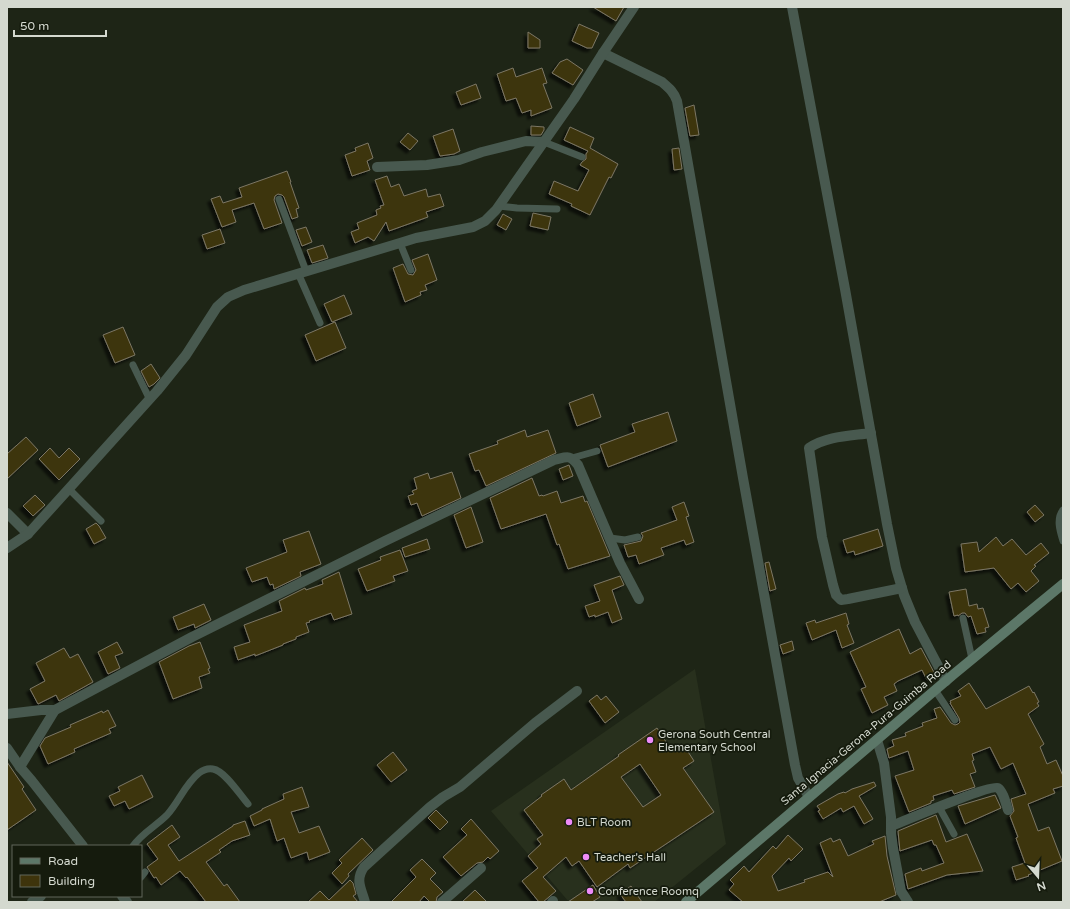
<svg xmlns="http://www.w3.org/2000/svg" width="1070" height="909" viewBox="0 0 1070 909" font-family="'Varela Round',sans-serif">
  <style>
    .built { fill: #28301d }
    .building { fill: #3e340c; stroke: #7c7765; fill-rule: evenodd; filter: url(#shadow) }
    .lines { fill: none; stroke-linecap: round; stroke-linejoin: round }
    .service { stroke: #48594f; stroke-width: 7 }
    .minor { stroke: #48594f; stroke-width: 10 }
    .tertiary { stroke: #48594f; stroke-width: 10 }
    .secondary { stroke: #5c7768; stroke-width: 10 }
    .poi-dot { fill: #ee8bf7; stroke: #151b0d; stroke-width: 1.5 }
    .labels { text-anchor: middle; dominant-baseline: central; stroke-width: 3.5; stroke-linejoin: round; paint-order: stroke }
    .street-label { font-size: 11px; fill: #d4d9cf; stroke: #151b0d }
    .poi-label { font-size: 11px; fill: #d4d9cf; stroke: #151b0d; text-anchor: start }
  </style>
  <defs>
    <filter id="shadow"><feDropShadow dx="-3.5" dy="3.5" stdDeviation="1" flood-color="#0009"/></filter>
  </defs>
  <rect width="100%" height="100%" fill="#1e2516"/>
  <path class="built" d="M695,669l31,175 -72,58h-85l-78,-91z"/>
  <g class="building">
    <path d="M593,7h31l-8,14z"/>
    <path d="M579,24l20,9 -7,15h-5l-15,-7z"/>
    <path d="M528,32l12,8v8h-12z"/>
    <path d="M567,59l16,11 -10,15 -21,-12 8,-11z"/>
    <path d="M513,68l3,9 26,-9 5,15 -4,1 9,24 -21,8v-6l-9,3 -6,-15 -10,3 -9,-27z"/>
    <path d="M476,84l5,14 -20,7 -5,-13z"/>
    <path d="M694,105l5,30 -9,1 -5,-28z"/>
    <path d="M531,126l13,1v3l-3,5h-10z"/>
    <path d="M570,127l24,11 -4,10 28,16 -7,14 -2,-1 -19,38 -19,-9 1,-2 -23,-10 5,-13 24,10 11,-21 -9,-5 2,-3 4,-3v-5l2,-3 -24,-11z"/>
    <path d="M453,129l7,22 -6,3 -14,2 -7,-20z"/>
    <path d="M408,133l10,8 -8,9 -10,-8z"/>
    <path d="M368,143l5,15 -6,3 3,9 -18,6 -7,-21 11,-4 -1,-3z"/>
    <path d="M679,148l3,21 -8,1 -2,-21z"/>
    <path d="M287,171l4,11h-1l9,26 -3,1 2,8 -6,2 -8,-22 -2,-2 -4,-1 -3,2 -1,4 8,23 -18,6 -10,-26 -22,7 4,12 -14,5 -11,-28 9,-3 3,7 19,-6 -3,-9z"/>
    <path d="M387,176l4,11 8,-3 5,12 22,-7 2,8 12,-3 4,12 -18,6 2,5 -39,14 -3,-9 -12,19 -6,-4 -13,6 -4,-11 8,-3 -2,-6 20,-8 -1,-5 5,-2 -1,-2 4,-1 -9,-25z"/>
    <path d="M533,213l18,4 -3,13 -18,-4z"/>
    <path d="M503,214l9,5 -6,11 -9,-5z"/>
    <path d="M306,227l6,15 -10,4 -6,-16z"/>
    <path d="M220,229l5,14 -18,6 -5,-14z"/>
    <path d="M323,245l5,13 -16,5 -5,-13z"/>
    <path d="M428,254l9,26 -12,5 2,5 -7,2 1,3 -16,7 -12,-34 10,-4 5,10 5,1 3,-5 -4,-10z"/>
    <path d="M344,295l8,19 -20,8 -8,-18z"/>
    <path d="M335,322l11,26 -30,13 -11,-26z"/>
    <path d="M123,327l12,28 -20,8 -12,-28z"/>
    <path d="M151,364l9,14 -6,6 -5,3 -8,-16z"/>
    <path d="M593,394l8,23 -24,9 -8,-23z"/>
    <path d="M668,412l9,29 -69,26 -8,-22 35,-13 -3,-8z"/>
    <path d="M525,430l2,7 21,-7 8,23 -70,33 -7,-16 -4,1 -6,-17 29,-10 -1,-3z"/>
    <path d="M26,437l12,13 -31,29v-25z"/>
    <path d="M50,448l9,10 10,-10 11,11 -21,21 -20,-21z"/>
    <path d="M569,465l4,11 -10,4 -4,-11z"/>
    <path d="M452,472l9,26 -39,18 -5,-13 -6,2 -3,-9 6,-2 -2,-3 5,-2 -3,-11 14,-5 2,6z"/>
    <path d="M532,478l7,18 3,-1 1,1 14,-5 4,12 22,-7 2,6 2,-1 23,55 -42,13 -9,-25 -2,1 -11,-31 -45,15 -11,-31z"/>
    <path d="M35,495l10,10 -12,11 -10,-10z"/>
    <path d="M684,502l5,14 -3,1 8,25 -8,3 -2,-5 -23,8 3,7 -25,9 -3,-9 -8,2 -4,-12 17,-4 2,-5 -2,-3 36,-13 -5,-13z"/>
    <path d="M1035,505l9,10 -9,7 -8,-10z"/>
    <path d="M471,507l12,35 -17,6 -12,-33z"/>
    <path d="M96,523l3,3 7,12 -12,6 -8,-15z"/>
    <path d="M878,529l5,17 -28,9 -1,-4 -7,2 -4,-13z"/>
    <path d="M309,531l12,33 -21,8 1,4 -27,13 -1,-5 -3,1 -3,-8 -15,5 -6,-14 41,-16 -4,-12z"/>
    <path d="M996,537l7,9 9,-7 14,16 15,-12 8,10 -15,12 2,1 -5,5 8,10 -13,11 -8,-9 -7,6 -17,-21 -29,4 -4,-28 16,-2 2,10z"/>
    <path d="M427,539l3,10 -25,8 -3,-9z"/>
    <path d="M400,550l8,21 -15,5 2,5 -28,10 -9,-22 23,-9 -1,-3z"/>
    <path d="M769,562l7,27 -6,2 -5,-28z"/>
    <path d="M339,572l13,42 -18,6 -3,-7 -22,8 1,1 -4,1 3,9 -13,5v2l-13,5v1l-28,11v-2l-17,6 -4,-13 16,-5 -6,-17 38,-14 -3,-10 26,-13 1,2 17,-6 -1,-4z"/>
    <path d="M620,576l4,9 -12,5 10,29 -10,4 -4,-11 -13,5v-2l-6,2 -4,-11 15,-5 -6,-16z"/>
    <path d="M966,589l3,17 8,-2 1,5 5,-1 6,19 -4,1 1,4 -9,2 -6,-18 -3,1 -3,-4h-3l-4,3v-1l-4,1 -5,-24z"/>
    <path d="M204,604l7,16 -16,8 -1,-4 -16,6 -5,-13z"/>
    <path d="M846,613l3,11 -2,1 7,18 -12,5 -6,-18 -24,10 -6,-17 9,-3 1,3z"/>
    <path d="M899,629l11,25 11,-6 15,28 -9,4 -5,-10 -24,11 -4,3 3,7 -13,6 4,8 -16,8 -11,-24 5,-2 -16,-35z"/>
    <path d="M792,641l2,9 -11,4 -3,-9z"/>
    <path d="M117,642l6,11 -8,3 5,12 -12,6 -10,-22z"/>
    <path d="M200,642l10,26 -2,1 2,4 -11,4 3,11 -29,11 -14,-37 30,-16z"/>
    <path d="M64,648l6,10 8,-4 15,28 -34,19 -3,-6 -18,9 -8,-15 15,-8 -9,-18z"/>
    <path d="M969,683l17,26 43,-23 4,7 1,-1 5,10 -2,1 2,3 -11,8 16,30 -4,3 7,17 9,-4 7,16v10l-10,3 2,4 -27,11 10,27 11,-4 13,34 -34,14 1,1 -13,4 -4,-13 13,-4 -9,-25 2,-1 -8,-21 4,-5 -3,-12 15,-5 -13,-31 -12,6 -11,-22 -18,7 2,6 -2,1 4,11 -6,2 5,13 -21,7 -2,-4 -19,6 1,4 -3,1v2l-22,9 -14,-36 19,-6 -6,-19 -19,7 -2,-9 7,-3 -2,-6 14,-4 -1,-3 18,-7 -1,-3 15,-5 -3,-9 6,-2 11,16 4,2 3,-1 2,-2 -1,-4 -9,-15h1l-1,-2 11,-5 -3,-5z"/>
    <path d="M597,695l4,5 5,-4 13,16 -14,11 -16,-22z"/>
    <path d="M108,710l8,16 -7,3 2,4 -37,16 1,3 -27,12 -8,-18 5,-8 26,-11 -1,-2 32,-14 1,2z"/>
    <path d="M657,728l15,23 11,-7 11,17 -11,7 31,44 -84,56 -2,-4 -31,23 -18,-26 -7,5 -6,-9 -23,20 13,14 -13,11h-4l-17,-21 16,-13 -10,-12 13,-12 -4,-5 6,-4 -19,-25 18,-14 -1,-1 23,-16 7,11 48,-34 -1,-1zM640,764l21,31 -18,12 -22,-30z"/>
    <path d="M393,752l14,18 -16,12 -14,-17z"/>
    <path d="M7,762l17,25 -2,2 14,21 -29,20z"/>
    <path d="M142,775l11,22 -24,12 -4,-8 -11,5 -5,-10 11,-5 -2,-4z"/>
    <path d="M874,782l2,4 -17,10 14,23 -9,5 -10,-18 -11,6 -2,-4 -18,11 -5,-8 2,-1 -3,-4 21,-12 6,-2 1,1 7,-4z"/>
    <path d="M302,787l7,20 -18,5 8,21 20,-7 11,26 -21,8 -2,-8 -16,6 -7,-20 -7,3 -7,-22 -16,7 -4,-10 12,-6v-1l22,-10 -1,-5z"/>
    <path d="M995,795l6,13 -36,16 -7,-18z"/>
    <path d="M436,810l12,12 -8,8 -12,-12z"/>
    <path d="M936,815l10,27 21,-8 16,37 -36,4 -39,14 -3,-15 16,-6 1,3 22,-8 -8,-18h-2l-2,-5 -32,11 -2,-20z"/>
    <path d="M471,819l28,32 -9,8 -2,-2 -5,5 -6,1 -16,13 -18,-19 24,-22 -6,-6z"/>
    <path d="M245,821l5,14 -18,6 -13,9 2,2 -15,10 18,24 3,-2 13,18h-34l-19,-25 -1,1 -6,-7 -19,14 -5,-8 -2,1 -5,-8 -2,-3 11,-8 -11,-15 25,-19 8,12 -12,8 11,16 54,-35v-1z"/>
    <path d="M788,835l15,14 -12,12 -2,-3 -17,18 6,15 27,-9 -1,-2 24,-8 5,5 -13,-34 11,-5 2,4 7,-3 8,17 26,-12 -2,-3 13,-5 2,20 9,39 -17,7h-136l-14,-12 5,-6 -4,-4 14,-14 5,6 24,-26 3,3z"/>
    <path d="M362,838l11,12 -25,24 1,2 -7,8 -10,-11 10,-10 -3,-3z"/>
    <path d="M422,859l14,14 -6,6 13,13 -6,5 -1,5h-6l-6,-6 -5,6h-28l25,-25 -6,-7z"/>
    <path d="M350,880l3,3 3,11 -3,2 5,6h-50l12,-11 9,9z"/>
    <path d="M593,885l7,12 -8,5h-24z"/>
    <path d="M631,886l11,16h-16l-6,-8z"/>
    <path d="M475,890l12,12h-25z"/>
  </g>
  <g class="lines">
    <g class="service">
      <path d="M544,142l38,15"/>
      <path d="M279,199l27,72"/>
      <path d="M499,206l18,2 40,1"/>
      <path d="M400,243l11,27"/>
      <path d="M298,273l22,50"/>
      <path d="M133,365l17,35"/>
      <path d="M572,458l25,-7"/>
      <path d="M69,489l32,32"/>
      <path d="M1063,510c-7,9 -3,21 0,31"/>
      <path d="M610,538l15,2 13,-3"/>
      <path d="M963,618l9,41"/>
      <path d="M935,690l20,30"/>
      <path d="M939,807l15,27"/>
      <path d="M133,846c9,-13 23,-20 34,-31 12,-13 18,-31 32,-42 4,-3 9,-5 14,-4 12,2 27,26 35,35"/>
      <path d="M141,877l4,-5"/>
    </g>
    <g class="minor">
      <path d="M792,7l53,282 42,235 9,44 8,27 11,27 31,59"/>
      <path d="M603,53l59,29c7,6 12,10 15,19l66,377 52,287 3,13 11,19"/>
      <path d="M377,167l50,-2 32,-5 23,-8 44,-11 18,1"/>
      <path d="M871,433c-21,3 -44,3 -62,15l13,89 11,48 3,10 5,5 7,-1 54,-11"/>
      <path d="M7,513l21,21"/>
      <path d="M7,714l34,-4h14"/>
      <path d="M877,740l7,23 7,54v16l2,15 8,43 7,11"/>
      <path d="M20,767l35,-57 137,-73 193,-96 169,-81c13,-3 15,-6 24,5l42,98 19,36"/>
      <path d="M891,826c13,-5 100,-42 107,-38 5,3 8,16 10,22"/>
      <path d="M32,902l9,-6"/>
      <path d="M365,902c-4,-14 -10,-22 -1,-35l66,-60 13,-10 17,-10 75,-64 42,-32"/>
      <path d="M442,902l39,-34"/>
      <path d="M552,902l1,-1"/>
    </g>
    <g class="tertiary">
      <path d="M7,548l21,-14 129,-143 29,-36 31,-48 11,-10 16,-7 156,-47 16,-5 57,-11 12,-6 11,-11 78,-111 29,-46 31,-46"/>
      <path d="M7,748l13,19 12,14 51,65"/>
      <path d="M122,896l5,6"/>
    </g>
    <path class="secondary" d="M686,902l268,-228 109,-90"/>
  </g>
  <g class="poi-dot">
    <circle cx="650" cy="740" r="4"/>
    <circle cx="569" cy="822" r="4"/>
    <circle cx="586" cy="857" r="4"/>
    <circle cx="590" cy="891" r="4"/>
  </g>
  <g class="labels">
    <g class="street-label">
      <text transform="translate(866 733) rotate(-40)">Santa Ignacia-Gerona-Pura-Guimba Road</text>
    </g>
    <g class="poi-label">
      <text x="658" y="734">Gerona South Central<tspan x="658" dy="13">Elementary School</tspan></text>
      <text x="577" y="822">BLT Room</text>
      <text x="594" y="857">Teacher's Hall</text>
      <text x="598" y="891">Conference Roomq</text>
    </g>
  </g>
  <rect width="1070" height="909" fill="none" stroke="#d4d9cf" stroke-width="16"/>
  <rect x="12" y="845" width="130" height="52" fill="#151b0d" stroke="#61675b"/>
  <rect x="20" y="858" width="20" height="6" fill="#5c7768" stroke="#61675b"/>
  <text x="48" y="865" font-size="12" fill="#d4d9cf">Road</text>
  <rect x="20" y="875" width="20" height="12" fill="#3e340c" stroke="#61675b"/>
  <text x="48" y="885" font-size="12" fill="#d4d9cf">Building</text>
  <g transform="translate(1038 877) rotate(161)" stroke="#151b0d" stroke-width="3" paint-order="stroke">
  <path d="M0-3L7 15L0 10L-7 15Z" fill="#d4d9cf"/>
  <text y="-6" font-size="11" font-weight="bold" text-anchor="middle" fill="#d4d9cf">N</text>
  </g>
  <path d="M14 30v6h92v-6" fill="none" stroke="#d4d9cf" stroke-width="2"/>
  <text x="20" y="30" font-size="12" fill="#d4d9cf" stroke="#151b0d" stroke-width="3" paint-order="stroke">50 m</text>
</svg>
